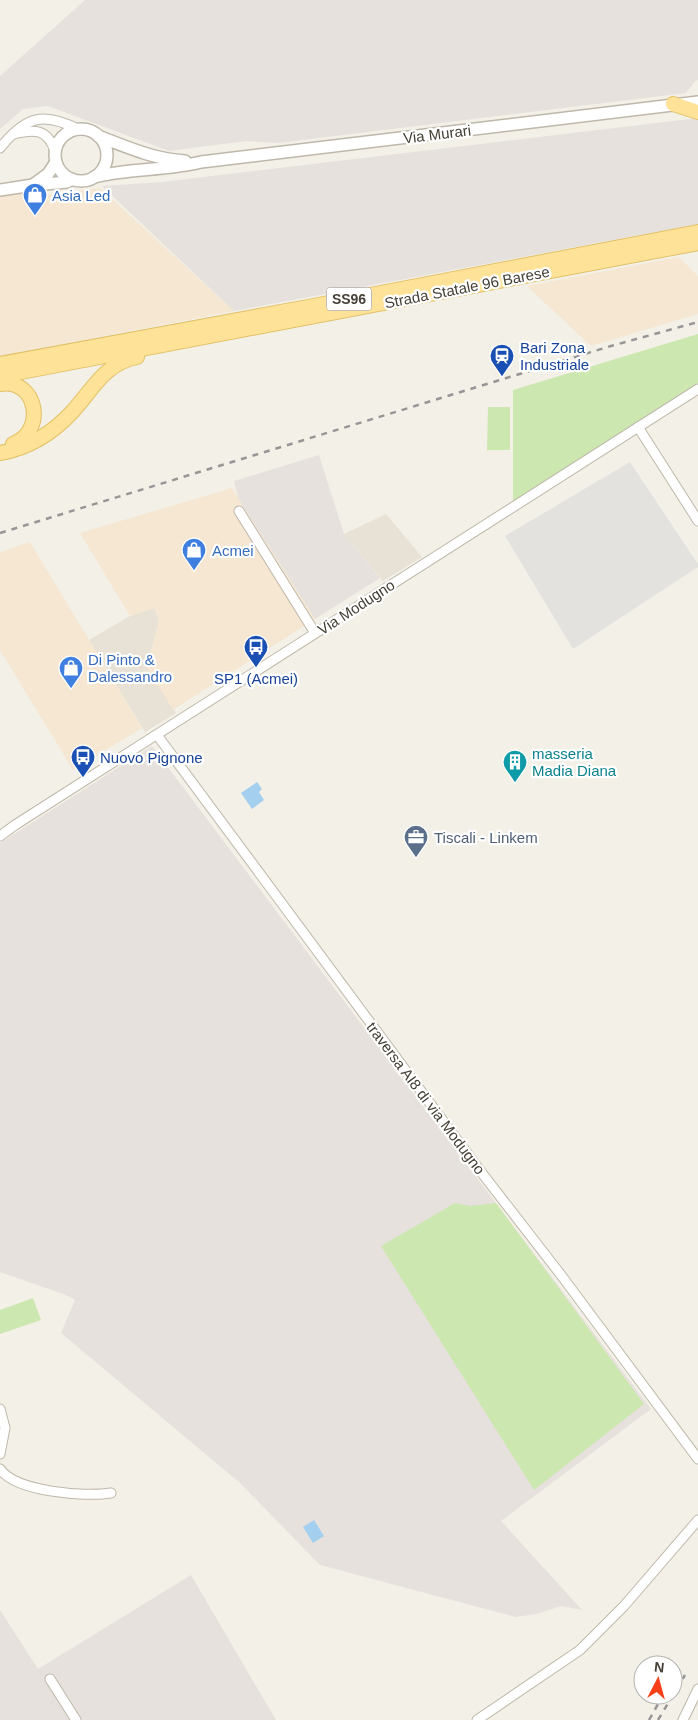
<svg xmlns="http://www.w3.org/2000/svg" width="698" height="1720" viewBox="0 0 698 1720" font-family="Helvetica,sans-serif">
  <style>
    .residential { fill: #e7e2d5 }
    .commercial { fill: #f5e7d2 }
    .industrial { fill: #e6e1dc }
    .green { fill: #cde7b0 }
    .parking { fill: #e4e2df }
    .water { fill: #a4cfef }
    .lines { fill: none; stroke-linecap: round; stroke-linejoin: round }
    .minor-casing { stroke: #bfb8aa; stroke-width: 11 }
    .tertiary-casing { stroke: #bfb8aa; stroke-width: 14 }
    .primary-casing { stroke: #e2c066; stroke-width: 16 }
    .minor { stroke: #fff; stroke-width: 9 }
    .tertiary { stroke: #fff; stroke-width: 11 }
    .primary { stroke: #fde297; stroke-width: 14 }
    .rail { stroke: #969696; stroke-width: 2.5; stroke-dasharray: 6 6; stroke-linecap: butt }
    .labels { text-anchor: middle; dominant-baseline: central; stroke-width: 4.5; stroke-linejoin: round; paint-order: stroke }
    .shield { fill: #fff; stroke: #7e7972; stroke-width: 1 }
    .shield-label { font-size: 14px; font-weight: bold; fill: #464036 }
    .street-label { font-size: 15px; fill: #464036; stroke: #fff }
    .shop-label { font-size: 15px; fill: #366cbe; stroke: #fff; text-anchor: start }
    .transit-label { font-size: 15px; fill: #164399; stroke: #fff; text-anchor: start }
    .culture-label { font-size: 15px; fill: #0d838f; stroke: #fff; text-anchor: start }
    .service-label { font-size: 15px; fill: #4e5e75; stroke: #fff; text-anchor: start }
  </style>
  <rect width="100%" height="100%" fill="#f3f0e7"/>
  <g class="residential">
    <path d="M386,514l36,43 -39,24 -39,-47z"/>
    <path d="M154,608l5,13 -12,46 29,46 -31,19 -56,-92 41,-24z"/>
  </g>
  <g class="commercial">
    <path d="M100,188l134,123 -234,45v-160l40,-7 1,6z"/>
    <path d="M679,257l19,19v38l-107,32 -64,-60z"/>
    <path d="M232,488l83,131 -142,91 -26,-43 12,-46 -5,-13 -24,8 -50,-83z"/>
    <path d="M30,542l112,186 -69,42 -73,-120v-98z"/>
  </g>
  <g class="industrial">
    <path d="M85,0h613v80l-3,1 -9,12 -408,50 -32,-2 -77,10 -121,-45 -25,3 -23,20v-53z"/>
    <path d="M698,118v106l-464,87 -132,-125 60,-4z"/>
    <path d="M319,455l25,79 36,44 -65,41 -77,-121 -4,-17z"/>
    <path d="M152,746l499,663 -150,112 81,89 -21,-4 -24,8 -21,3 -196,-52 -80,-82 -179,-150 14,-33 -9,-5 -66,-23v-429z"/>
    <path d="M191,1575l85,145h-276v-110l38,59z"/>
  </g>
  <g class="green">
    <path d="M698,334v49l-185,119v-112z"/>
    <path d="M488,407h22v43h-23z"/>
    <path d="M455,1203l15,3 26,-3 148,201 -110,86 -153,-244z"/>
    <path d="M33,1298l8,22 -41,14v-24z"/>
  </g>
  <path class="parking" d="M630,462l68,102v3l-125,82 -68,-113z"/>
  <g class="water">
    <path d="M257,782l5,7 -3,3 5,8 -12,9 -11,-16z"/>
    <path d="M314,1520l10,16 -11,7 -10,-16z"/>
  </g>
  <g class="lines">
    <defs>
      <g id="minor">
        <path d="M13,134c21,-5 34,-6 42,17"/>
        <path d="M0,148c26,-32 43,-37 80,-18"/>
        <path d="M638,427l60,94"/>
        <path d="M239,511l76,122"/>
        <path d="M157,735l321,433 83,107 137,184"/>
        <path d="M0,836l15,-11 683,-436"/>
        <path d="M0,1409l5,19 -5,26"/>
        <path d="M0,1469c16,23 85,28 111,24"/>
        <path d="M50,1679l26,41"/>
        <path d="M477,1720l103,-70 44,-44 74,-86"/>
        <path d="M683,1720l15,-31"/>
      </g>
      <g id="tertiary">
        <circle cx="81" cy="155" r="26"/>
        <path d="M98,136c29,11 55,23 87,25"/>
        <path d="M94,177c35,-9 72,-6 107,-15l497,-60"/>
        <path d="M33,185l15,-11 8,-12"/>
        <path d="M0,190l33,-5 34,-3 5,-3"/>
      </g>
      <g id="primary">
        <path d="M673,104l25,8"/>
        <path d="M0,364l308,-57 390,-75"/>
        <path d="M0,376l698,-133"/>
        <path d="M0,384c37,-6 47,47 13,60"/>
        <path d="M0,453c29,-5 53,-20 73,-42 20,-22 32,-48 64,-54"/>
      </g>
    </defs>
    <use href="#minor" class="minor-casing"/>
    <use href="#tertiary" class="tertiary-casing"/>
    <use href="#primary" class="primary-casing"/>
    <use href="#minor" class="minor"/>
    <use href="#tertiary" class="tertiary"/>
    <use href="#primary" class="primary"/>
    <g class="rail">
      <path d="M0,533l611,-187 87,-24"/>
      <path d="M673,1678l4,-7"/>
      <path d="M649,1720l14,-25"/>
      <path d="M658,1720l27,-45"/>
    </g>
  </g>
  <defs>
    <symbol id="shop-pin" viewBox="-11 -11 22 30"><path d="M0 17L-7.5 6A9.5 9.5 0 1 1 7.5 6Z" fill="#3f7fe0" stroke="#fff"/><path d="M-5-2.5h2.3a2.7 3.5 0 0 1 5.4 0H5L5.5 6h-11ZM-1.5-2.5h3a1.5 2.3 0 0 0-3 0Z" fill="#fff"/></symbol>
    <symbol id="station-pin" viewBox="-11 -11 22 30"><path d="M0 17L-7.5 6A9.5 9.5 0 1 1 7.5 6Z" fill="#1a4fb4" stroke="#fff"/><path d="M-3-6H3Q5-6 5-4V2Q5 4 3 4L4.5 6H3L1.5 4h-3L-3 6H-4.5L-3 4Q-5 4-5 2V-4Q-5-6-3-6ZM-3.5-4v3h7v-3ZM-3.5 1v1.5H-2V1ZM2 1v1.5H3.5V1Z" fill="#fff"/></symbol>
    <symbol id="bus-pin" viewBox="-11 -11 22 30"><path d="M0 17L-7.5 6A9.5 9.5 0 1 1 7.5 6Z" fill="#1a4fb4" stroke="#fff"/><path d="M-5-6H5V4H4V6H2V4H-2V6H-4V4H-5ZM-3.5-4V0h7V-4ZM-3.5 1.2v1.5H-2V1.2ZM2 1.2v1.5H3.5V1.2Z" fill="#fff"/></symbol>
    <symbol id="building-pin" viewBox="-11 -11 22 30"><path d="M0 17L-7.5 6A9.5 9.5 0 1 1 7.5 6Z" fill="#0f9aa8" stroke="#fff"/><path d="M-4-6H4V6H1V3H-1V6H-4ZM-2.5-4.3h1.7v1.8h-1.7ZM.8-4.3h1.7v1.8H.8ZM-2.5-1h1.7V.8h-1.7ZM.8-1h1.7V.8H.8Z" fill="#fff"/></symbol>
    <symbol id="office-pin" viewBox="-11 -11 22 30"><path d="M0 17L-7.5 6A9.5 9.5 0 1 1 7.5 6Z" fill="#5c6f8a" stroke="#fff"/><path d="M-6-3h4V-5.5h4V-3h4V5H-6ZM-1-4.5V-3h2v-1.5ZM-6 0V1H6V0Z" fill="#fff"/></symbol>
  </defs>
  <g fill-rule="evenodd">
    <use href="#shop-pin" x="21" y="181" width="28" height="38"/>
    <use href="#station-pin" x="488" y="342" width="28" height="38"/>
    <use href="#shop-pin" x="180" y="536" width="28" height="38"/>
    <use href="#bus-pin" x="242" y="633" width="28" height="38"/>
    <use href="#shop-pin" x="57" y="654" width="28" height="38"/>
    <use href="#bus-pin" x="69" y="743" width="28" height="38"/>
    <use href="#building-pin" x="501" y="748" width="28" height="38"/>
    <use href="#office-pin" x="402" y="823" width="28" height="38"/>
  </g>
  <g class="labels">
    <rect class="shield" x="326.5" y="287.5" width="45" height="23" rx="4"/>
    <g class="shield-label">
      <text x="349" y="299">SS96</text>
    </g>
    <g class="street-label">
      <text transform="translate(437 134) rotate(-7)">Via Murari</text>
      <text transform="translate(467 287) rotate(-11)">Strada Statale 96 Barese</text>
      <text transform="translate(356 607) rotate(-33)">Via Modugno</text>
      <text transform="translate(426 1098) rotate(53)">traversa AI8 di via Modugno</text>
    </g>
    <g class="shop-label">
      <text x="52" y="195">Asia Led</text>
      <text x="212" y="550">Acmei</text>
      <text x="88" y="659">Di Pinto &amp;<tspan x="88" dy="17">Dalessandro</tspan></text>
    </g>
    <g class="transit-label">
      <text x="520" y="347">Bari Zona<tspan x="520" dy="17">Industriale</tspan></text>
      <text x="256" y="678" text-anchor="middle">SP1 (Acmei)</text>
      <text x="100" y="757">Nuovo Pignone</text>
    </g>
    <g class="culture-label">
      <text x="532" y="753">masseria<tspan x="532" dy="17">Madia Diana</tspan></text>
    </g>
    <g class="service-label">
      <text x="434" y="837">Tiscali - Linkem</text>
    </g>
  </g>
  <g transform="translate(658 1680) rotate(6)"><circle r="24" fill="#ffffff" stroke="#b5b3af"/>
  <path d="M0-4L9 19L0 12L-9 19Z" fill="#f7401a"/>
  <text y="-8" font-size="14" font-weight="bold" text-anchor="middle" fill="#464036">N</text>
  </g>
</svg>
